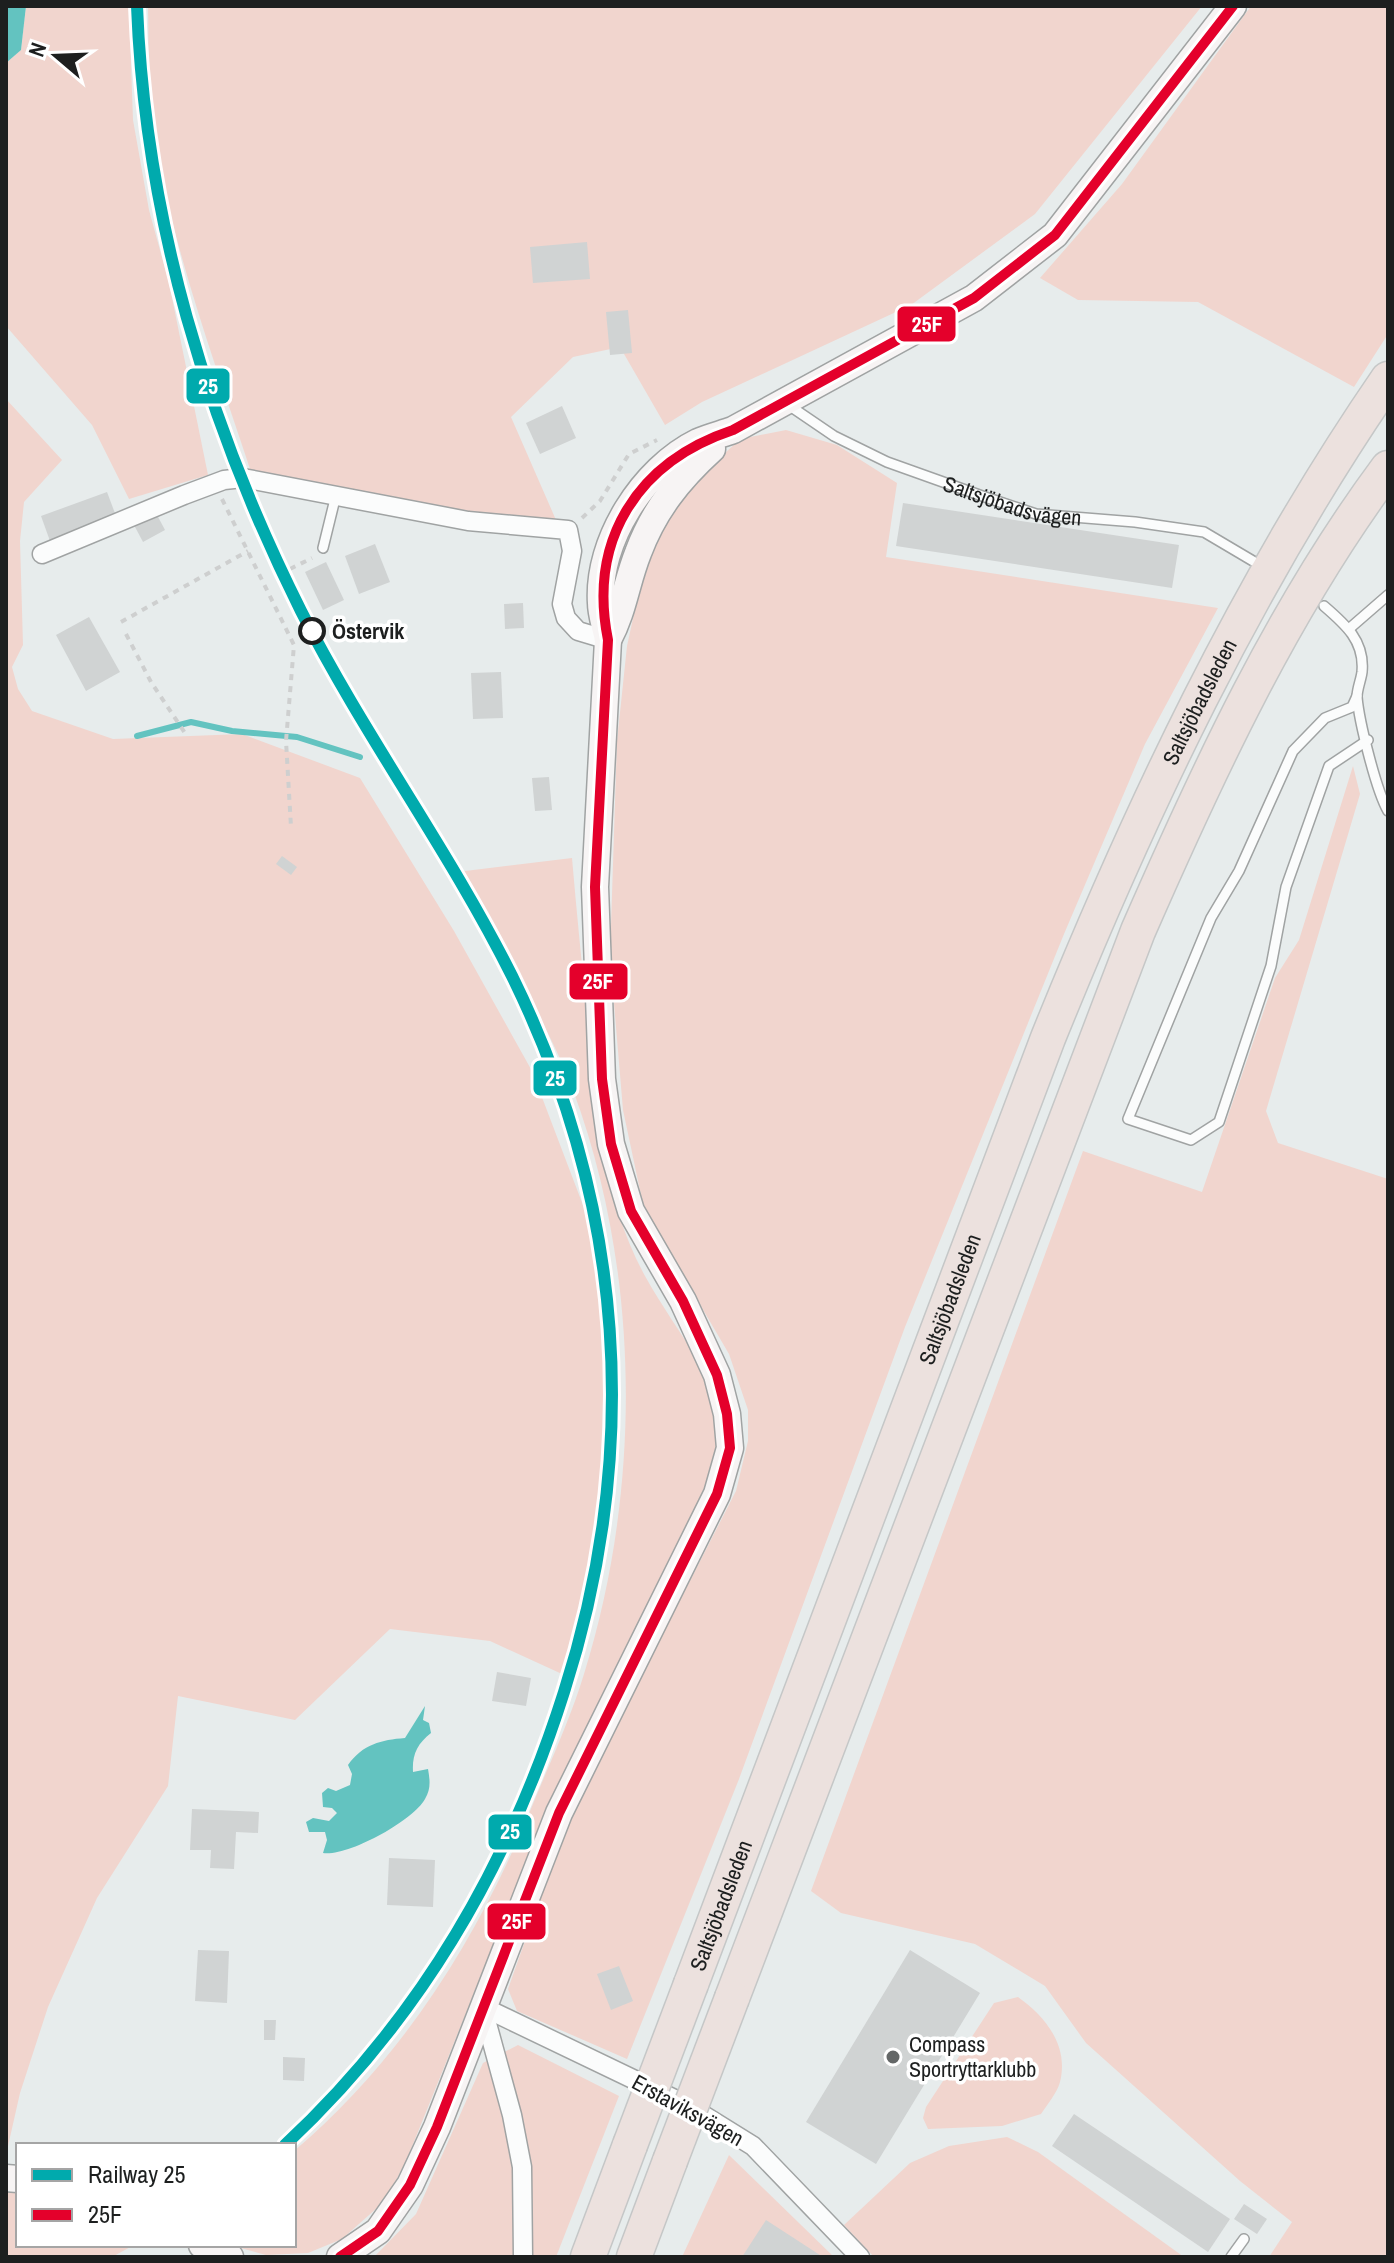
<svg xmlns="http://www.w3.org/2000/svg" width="1394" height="2263" viewBox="0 0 1394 2263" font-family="'Archivo Narrow',sans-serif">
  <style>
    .green { fill: #f1d5ce }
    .water { fill: #63c3c0 }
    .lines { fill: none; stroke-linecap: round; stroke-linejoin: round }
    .stream { stroke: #63c3c0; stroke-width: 6 }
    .building { fill: #d0d3d3 }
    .lane-casing { stroke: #a0a3a3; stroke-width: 12 }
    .street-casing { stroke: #a0a3a3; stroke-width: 21 }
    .secondary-casing { stroke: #a0a3a3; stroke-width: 29 }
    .highway-casing { stroke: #c5c7c7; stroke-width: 37 }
    .path { stroke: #cecfcf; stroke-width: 4; stroke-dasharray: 6 6; stroke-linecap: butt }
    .lane { stroke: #fbfcfc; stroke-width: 9 }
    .street { stroke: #fbfcfc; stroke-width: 18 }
    .secondary { stroke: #f7f4f4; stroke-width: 26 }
    .highway { stroke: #ece1de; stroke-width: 34 }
    .highway-bridge-casing { stroke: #c5c7c7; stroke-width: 37; stroke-linecap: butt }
    .highway-bridge { stroke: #ece1de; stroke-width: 34 }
    .bus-1-casing { stroke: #fff; stroke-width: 16 }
    .bus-1 { stroke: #e4002b; stroke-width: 10 }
    .rail-1-casing { stroke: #fff; stroke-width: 18 }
    .rail-1 { stroke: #00aaad; stroke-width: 12 }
    .stop-dot { fill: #fff; stroke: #1d1f1f; stroke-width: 4 }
    .poi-dot { fill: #646767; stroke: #fff; stroke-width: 3 }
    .labels { text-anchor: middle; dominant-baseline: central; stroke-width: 7; stroke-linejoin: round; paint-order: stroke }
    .street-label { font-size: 22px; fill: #1d1f1f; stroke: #fff }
    .stop-label { font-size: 22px; font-weight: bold; fill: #1d1f1f; stroke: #fff; text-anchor: start }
    .poi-label { font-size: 22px; fill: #1d1f1f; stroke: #fff; text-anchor: start }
    .line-badge { stroke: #fff; stroke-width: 3 }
    .badge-label { font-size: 22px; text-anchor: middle; font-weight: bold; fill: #fff }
  </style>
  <rect width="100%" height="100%" fill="#e7ecec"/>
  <g class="green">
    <path d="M26,6h103l4,114 16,90 20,73 39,192 -79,24 -37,-74 -86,-99v-263l15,-13z"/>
    <path d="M148,6h1054l-167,208 -124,91 -209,97 -37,23 -45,-78 -47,10 -62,60 45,103 -52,-2 -253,-46c-38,-116 -83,-234 -99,-355 -5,-36 -3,-75 -4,-111z"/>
    <path d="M1251,6h137v328l-34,53 -156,-85 -120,-2 -38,-22 82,-94z"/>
    <path d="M6,399l56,61 -38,42 -4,39 3,104 -11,22 6,22 14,22 81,28 129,-5 118,44 94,153 78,140 57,150 15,117 -2,126 -7,67 -14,82 -19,61 -72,-33 -100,-12 -95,91 -117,-24 -10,90 -71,112 -49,109 -28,86 -14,62z"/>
    <path d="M786,430l51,15 60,38 -11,74 332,51 -73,136 -81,190 -159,393 -166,452 -112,280 -110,-48 -9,-22 61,-172 167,-326 12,-50v-31l-19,-56 -85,-145 -21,-99 -13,-154 7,-215 10,-95 15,-69 23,-53 26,-39 49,-46z"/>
    <path d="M1353,766l7,28 -94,317 12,32 110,36v1078h-119l23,-35 -52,-41 -154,-138 -41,-57 -70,-42 -134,-31 -30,-22 272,-740 119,41 73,-214 24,-38z"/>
    <path d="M572,858c5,59 11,117 17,176 8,82 16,169 56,242 44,79 88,107 68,206l-179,363 -127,314 -21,41 -44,39 -34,14 -42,2 -36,-10h64v-94c111,-94 187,-218 241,-352 17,-41 36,-82 49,-125 58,-186 57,-400 -11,-584 -27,-72 -78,-150 -116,-218z"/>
    <path d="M1018,1997c28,20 51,49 42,85 -3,11 -13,23 -19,32l-39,12 -74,3 -5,-11 3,-11 68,-104z"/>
    <path d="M518,2045l101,51 -63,161h-182l42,-43 67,-151z"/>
    <path d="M1007,2137l31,15 146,105h-310l-30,-32 66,-62 39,-17z"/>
    <path d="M729,2155l105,102h-152z"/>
    <path d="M6,2189l12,1v55h116l-22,12h-106z"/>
  </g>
  <g class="water">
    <path d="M6,6h20l-5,44 -15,13z"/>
    <path d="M425,1706l-2,14 6,3 2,10c-14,11 -19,22 -18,39l15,-3c2,11 3,20 -3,30 -12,22 -78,58 -102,54l4,-13 -2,-8h-16l-3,-10 7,-4 16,3 8,-8 -5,-5 -9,-1 -1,-14 6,-5 8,3 14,-6 2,-11 -4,-9c15,-21 33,-25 57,-27z"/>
  </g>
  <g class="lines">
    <path class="stream" d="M137,736l54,-14 41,9 65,6 63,20"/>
  </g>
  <g class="building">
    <path d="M587,242l3,37 -57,4 -3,-36z"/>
    <path d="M628,310l4,43 -22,2 -4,-43z"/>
    <path d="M562,406l14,32 -36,16 -14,-31z"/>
    <path d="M107,492l9,24 -66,25 -9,-25z"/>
    <path d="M903,503l276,42 -7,43 -276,-42z"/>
    <path d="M156,513l9,17 -22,12 -9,-17z"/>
    <path d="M375,544l15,38 -31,12 -14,-38z"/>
    <path d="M326,562l18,38 -21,10 -18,-38z"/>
    <path d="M523,603l1,25 -19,1 -1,-25z"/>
    <path d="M89,617l31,55 -34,19 -30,-56z"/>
    <path d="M501,672l2,46 -30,1 -2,-46z"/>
    <path d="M549,777l3,33 -17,1 -3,-33z"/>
    <path d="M282,856l15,11 -6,8 -15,-11z"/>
    <path d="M497,1672l34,6 -5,28 -34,-5z"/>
    <path d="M192,1809l67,3 -1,21 -22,-1 -2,37 -24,-1 1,-18h-21z"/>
    <path d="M389,1858l46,2 -2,47 -46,-2z"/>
    <path d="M198,1950l31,1 -2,52 -32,-2z"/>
    <path d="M910,1950l70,43 -104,171 -70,-42z"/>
    <path d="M619,1966l14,35 -22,9 -14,-36z"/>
    <path d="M264,2020h12l-1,20h-11z"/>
    <path d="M283,2057l22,1 -1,23 -21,-1z"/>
    <path d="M1074,2114l156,105 -22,33 -156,-106z"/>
    <path d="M1244,2204l23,15 -10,15 -23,-15z"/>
    <path d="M766,2220l57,37h-81z"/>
  </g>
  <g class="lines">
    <defs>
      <g id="lane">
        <path id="s1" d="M787,404l47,32 53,26 98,35 51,17 99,8 69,10 49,29"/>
        <path d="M323,548l13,-53"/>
        <path d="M1324,606c21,18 41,35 38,66 -1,8 -5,17 -5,25 2,24 19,93 31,114"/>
        <path d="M1350,628l38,-33"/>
        <path d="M1357,696l-5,11 -27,11 -32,33 -54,120 -28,47 -83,201 63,21 28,-18 52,-156 15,-79 43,-121 39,-26"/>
        <path d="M1231,2257l13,-18"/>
      </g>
      <g id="street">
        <path d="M42,554l142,-59 40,-15 19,-2 225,43 100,9 4,21 -10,53 4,14 12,13 30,9"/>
        <path d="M483,2007l204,98 66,41 107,111"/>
        <path d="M483,2009l29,106 10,52 1,90"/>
      </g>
      <g id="secondary">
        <path d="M608,640c16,-30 18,-57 30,-87 16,-43 41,-74 74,-104"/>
        <path d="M6,2178l12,1"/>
        <path d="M202,2245l28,12"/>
        <path d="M340,2257l38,-26 32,-46 27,-58 122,-314 158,-319 13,-46 -3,-34 -10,-39 -34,-74 -52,-90 -20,-67 -9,-65 -7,-192 13,-247c-2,-12 -7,-25 -7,-37 -4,-62 42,-134 97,-161 11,-5 24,-8 35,-12l241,-132 81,-63 178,-229"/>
      </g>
      <g id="highway">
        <path id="s2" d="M691,1984l357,-946c93,-230 199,-454 340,-659"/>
        <path d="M732,1998l406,-1067c70,-160 145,-322 250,-463"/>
        <path d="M588,2257l42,-112"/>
        <path d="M634,2257l36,-96"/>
      </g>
    </defs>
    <use href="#lane" class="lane-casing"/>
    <use href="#street" class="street-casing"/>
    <use href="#secondary" class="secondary-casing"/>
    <use href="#highway" class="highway-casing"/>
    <g class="path">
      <path d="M222,499l72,146 -8,96 5,86"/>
      <path d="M582,518l18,-17 29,-47 28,-14"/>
      <path d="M290,569l22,-11"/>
      <path d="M121,622l127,-71"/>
      <path d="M126,634l25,48 34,51"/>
    </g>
    <use href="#lane" class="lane"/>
    <use href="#street" class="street"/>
    <use href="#secondary" class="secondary"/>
    <use href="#highway" class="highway"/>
    <defs>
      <g id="highway-bridge">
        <path d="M630,2145l61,-161"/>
        <path d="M670,2161l62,-163"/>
      </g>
    </defs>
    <use href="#highway-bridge" class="highway-bridge-casing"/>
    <use href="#highway-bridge" class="highway-bridge"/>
    <defs>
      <path id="bus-1" d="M340,2257l38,-26 32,-46 27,-58 122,-314 158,-319 13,-46 -3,-34 -10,-39 -34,-74 -52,-90 -20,-67 -9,-65 -7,-192 13,-247c-20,-100 29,-178 125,-210l241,-132 81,-63 178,-229"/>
    </defs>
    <use href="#bus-1" class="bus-1-casing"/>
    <use href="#bus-1" class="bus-1"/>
    <defs>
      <path id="rail-1" d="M137,6c8,211 70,417 164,605 64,126 148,239 211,365 113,230 130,473 52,716 -55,174 -145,328 -279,453"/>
    </defs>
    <use href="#rail-1" class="rail-1-casing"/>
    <use href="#rail-1" class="rail-1"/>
  </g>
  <circle class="stop-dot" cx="312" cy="631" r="12"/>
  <circle class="poi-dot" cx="893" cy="2057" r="8"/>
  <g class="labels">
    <g class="street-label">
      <text stroke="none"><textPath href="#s1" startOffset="248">Saltsjöbadsvägen</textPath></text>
      <text stroke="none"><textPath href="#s2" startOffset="1380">Saltsjöbadsleden</textPath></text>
      <text stroke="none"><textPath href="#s2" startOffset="732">Saltsjöbadsleden</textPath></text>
      <text stroke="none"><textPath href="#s2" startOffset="84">Saltsjöbadsleden</textPath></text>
      <text transform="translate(688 2110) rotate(29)">Erstaviksvägen</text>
    </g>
    <g class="stop-label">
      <text x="332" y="631">Östervik</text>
    </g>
    <g class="poi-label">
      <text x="909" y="2044">Compass<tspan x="909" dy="25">Sportryttarklubb</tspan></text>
    </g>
  </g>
  <g class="line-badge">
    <rect x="896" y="305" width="61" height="38" rx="8" fill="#e4002b"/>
    <rect x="185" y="367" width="46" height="38" rx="8" fill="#00aaad"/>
    <rect x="568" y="962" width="61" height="39" rx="8" fill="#e4002b"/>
    <rect x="532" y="1059" width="46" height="38" rx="8" fill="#00aaad"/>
    <rect x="487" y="1813" width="46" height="38" rx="8" fill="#00aaad"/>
    <rect x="486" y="1902" width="61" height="39" rx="8" fill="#e4002b"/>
  </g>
  <g class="badge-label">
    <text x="927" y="332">25F</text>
    <text x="208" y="394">25</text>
    <text x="598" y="989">25F</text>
    <text x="555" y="1086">25</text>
    <text x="510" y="1839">25</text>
    <text x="517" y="1929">25F</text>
  </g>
  <rect width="1394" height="2263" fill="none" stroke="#1d1f1f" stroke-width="16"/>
  <rect x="16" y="2143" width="280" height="104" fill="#ffffff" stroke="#a5a5a5" stroke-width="2"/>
  <rect x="32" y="2169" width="40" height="12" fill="#00aaad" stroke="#a5a5a5" stroke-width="2"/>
  <text x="88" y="2183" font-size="24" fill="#1d1f1f">Railway 25</text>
  <rect x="32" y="2209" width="40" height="12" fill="#e4002b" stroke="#a5a5a5" stroke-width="2"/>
  <text x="88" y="2223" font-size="24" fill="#1d1f1f">25F</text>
  <g transform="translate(56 56) rotate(289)" stroke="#ffffff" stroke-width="6" paint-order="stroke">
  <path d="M0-6L14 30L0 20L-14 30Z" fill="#1d1f1f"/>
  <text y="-12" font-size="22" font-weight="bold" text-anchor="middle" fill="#1d1f1f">N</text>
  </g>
</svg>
